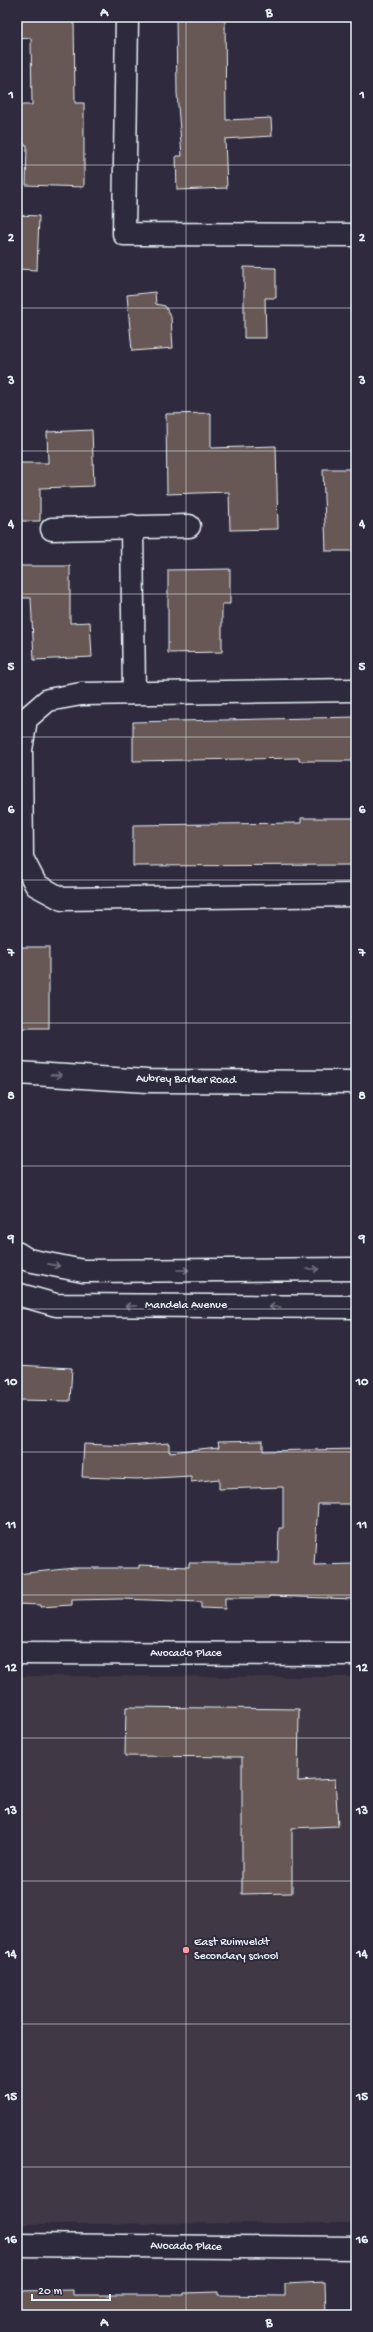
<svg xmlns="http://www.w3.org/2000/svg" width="373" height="2332" viewBox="0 0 373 2332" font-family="'Gochi Hand',sans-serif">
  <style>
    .built { fill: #403844 }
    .building { fill: #675855; stroke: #e8f1f8 }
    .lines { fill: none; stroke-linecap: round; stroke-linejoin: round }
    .minor-casing { stroke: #e8f1f8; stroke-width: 25 }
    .major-casing { stroke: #e8f1f8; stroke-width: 25 }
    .minor { stroke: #2f2a3d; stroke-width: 22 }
    .major { stroke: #2f2a3d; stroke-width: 22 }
    .oneway { stroke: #70707e }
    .grid { fill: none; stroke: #e8f1f8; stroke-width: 1; stroke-opacity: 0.55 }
    .poi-dot { fill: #ff9aa2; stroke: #2f2a3d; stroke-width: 1.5 }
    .labels { text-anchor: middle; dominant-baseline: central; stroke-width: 4; stroke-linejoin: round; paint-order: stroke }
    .street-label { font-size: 12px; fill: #e8f1f8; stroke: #2f2a3d }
    .poi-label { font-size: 12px; fill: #e8f1f8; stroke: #2f2a3d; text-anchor: start }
    .neatline { fill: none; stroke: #e8f1f8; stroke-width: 1.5 }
    .grid-label { font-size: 13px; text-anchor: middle; font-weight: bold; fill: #e8f1f8 }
  </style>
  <rect width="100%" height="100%" fill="#2f2a3d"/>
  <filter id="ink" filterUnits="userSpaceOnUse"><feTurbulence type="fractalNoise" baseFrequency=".025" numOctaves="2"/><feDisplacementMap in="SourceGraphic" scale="8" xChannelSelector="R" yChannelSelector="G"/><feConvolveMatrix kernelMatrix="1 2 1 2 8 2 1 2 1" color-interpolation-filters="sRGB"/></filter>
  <g filter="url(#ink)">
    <path class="built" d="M17,1676l339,1v546l-339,1z"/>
    <g class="building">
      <path d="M18,17h56l1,86h9v84l-58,-2 1,-40h-10v-40h15l-1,-67 -12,1z"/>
      <path d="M176,17h49l1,103 45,-2 1,18 -47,3 2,49 -50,2 -1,-34h6l-5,-63z"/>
      <path d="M17,215l22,1 -2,54 -20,-1z"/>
      <path d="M244,267l32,1v30h-11l1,40h-22z"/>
      <path d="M155,292l1,12 9,2 6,11 2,31 -41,3 -5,-56z"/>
      <path d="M211,413v35l65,-2 2,83 -48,1 -1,-38 -62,2 -1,-80z"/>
      <path d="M92,430l2,56 -54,2v33h-23v-58h31l-1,-31z"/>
      <path d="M323,469h33v82h-30z"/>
      <path d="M18,566h52v57l20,-1 2,35 -58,3 -3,-62h-13z"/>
      <path d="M230,569v35h-8v48l-54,1v-83z"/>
      <path d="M356,717v44h-57v-3l-166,3v-39z"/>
      <path d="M301,818h55v47l-223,1v-41l168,-2z"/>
      <rect x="17" y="947" width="32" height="81"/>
      <path d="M17,1365l55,3 -2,33 -53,-1z"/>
      <path d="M263,1441v10l93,-2v55h-38l-4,61 40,-1v35l-85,-3v2h-44v11l-24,-1v-6l-79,-3 -50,1v5l-32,2v-2l-23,-1v-30l57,-6h65v-3l50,2v-4h89l1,-35h4v-41l-64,2v-10l-28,3v-6l-54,3 -55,-2 2,-33 43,2 42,-3v9l50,-5 -1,-5z"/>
      <path d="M126,1707l173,2 -1,72 37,-2 3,47 -46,2v65l-50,1v-137l-117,-1z"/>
      <path d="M325,2282l1,33h-309v-24l56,-1v5h111v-2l34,-1v3l67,1v-12z"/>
    </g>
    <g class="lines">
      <defs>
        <g id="minor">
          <path d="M127,17l-3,217 232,1"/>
          <path d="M132,526l2,167"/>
          <path d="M52,529l137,-3"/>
          <path d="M356,690l-275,4 -33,6 -22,19 -5,31 1,108 14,27 26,14 294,-4"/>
          <path d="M17,1073l130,8 209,1"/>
          <path d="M17,1653l339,1"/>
          <path d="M17,2245l339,3"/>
        </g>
        <g id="major">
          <path d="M17,1253l11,7 55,11 273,-2"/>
          <path d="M17,1294l39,11 300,2"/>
        </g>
      </defs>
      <use href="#minor" class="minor-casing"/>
      <use href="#major" class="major-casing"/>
      <use href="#minor" class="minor"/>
      <use href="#major" class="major"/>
    </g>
    <defs><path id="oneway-shaft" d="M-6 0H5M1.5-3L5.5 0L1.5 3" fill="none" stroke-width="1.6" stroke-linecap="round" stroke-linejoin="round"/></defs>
    <g class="oneway">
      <use href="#oneway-shaft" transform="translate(56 1075) rotate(3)"/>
      <use href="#oneway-shaft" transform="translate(54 1265) rotate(11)"/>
      <use href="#oneway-shaft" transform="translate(313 1269)"/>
      <use href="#oneway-shaft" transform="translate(183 1270)"/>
      <use href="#oneway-shaft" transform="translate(131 1306) rotate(-180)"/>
      <use href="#oneway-shaft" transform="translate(275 1307) rotate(-180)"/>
    </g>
  </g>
  <path class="grid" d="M186,17v2298M17,165h339M17,308h339M17,451h339M17,594h339M17,737h339M17,880h339M17,1023h339M17,1166h339M17,1309h339M17,1452h339M17,1595h339M17,1738h339M17,1881h339M17,2024h339M17,2167h339"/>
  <circle class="poi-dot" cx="186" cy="1950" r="4"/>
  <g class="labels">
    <g class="street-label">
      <text transform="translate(186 1080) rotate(1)">Aubrey Barker Road</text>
      <text x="186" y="1306">Mandela Avenue</text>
      <text x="186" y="1654">Avocado Place</text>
      <text transform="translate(186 2247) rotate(1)">Avocado Place</text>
    </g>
    <g class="poi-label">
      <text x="194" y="1943">East Ruimveldt<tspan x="194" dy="14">Secondary school</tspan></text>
    </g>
  </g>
  <rect width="373" height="2332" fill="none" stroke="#2f2a3d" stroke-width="44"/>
  <path d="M32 2294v6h78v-6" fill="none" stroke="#e8f1f8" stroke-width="2"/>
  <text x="38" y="2294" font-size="12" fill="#e8f1f8" stroke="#2f2a3d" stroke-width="3" paint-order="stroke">20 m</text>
  <rect x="22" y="22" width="329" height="2288" class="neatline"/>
  <g class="grid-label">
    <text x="104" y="16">A</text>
    <text x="269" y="16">B</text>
    <text x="11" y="98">1</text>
    <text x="362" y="98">1</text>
    <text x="11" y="241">2</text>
    <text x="362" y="241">2</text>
    <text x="11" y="384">3</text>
    <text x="362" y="384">3</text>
    <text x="11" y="527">4</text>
    <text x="362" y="527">4</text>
    <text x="11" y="670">5</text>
    <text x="362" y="670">5</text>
    <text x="11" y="813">6</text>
    <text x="362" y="813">6</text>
    <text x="11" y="956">7</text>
    <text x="362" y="956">7</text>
    <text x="11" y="1099">8</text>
    <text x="362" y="1099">8</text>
    <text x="11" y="1242">9</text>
    <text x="362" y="1242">9</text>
    <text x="11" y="1385">10</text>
    <text x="362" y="1385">10</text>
    <text x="11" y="1528">11</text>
    <text x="362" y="1528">11</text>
    <text x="11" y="1671">12</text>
    <text x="362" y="1671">12</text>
    <text x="11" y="1814">13</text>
    <text x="362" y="1814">13</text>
    <text x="11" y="1957">14</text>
    <text x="362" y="1957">14</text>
    <text x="11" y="2100">15</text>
    <text x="362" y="2100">15</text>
    <text x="11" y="2243">16</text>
    <text x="362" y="2243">16</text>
    <text x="104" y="2326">A</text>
    <text x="269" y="2326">B</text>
  </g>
</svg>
